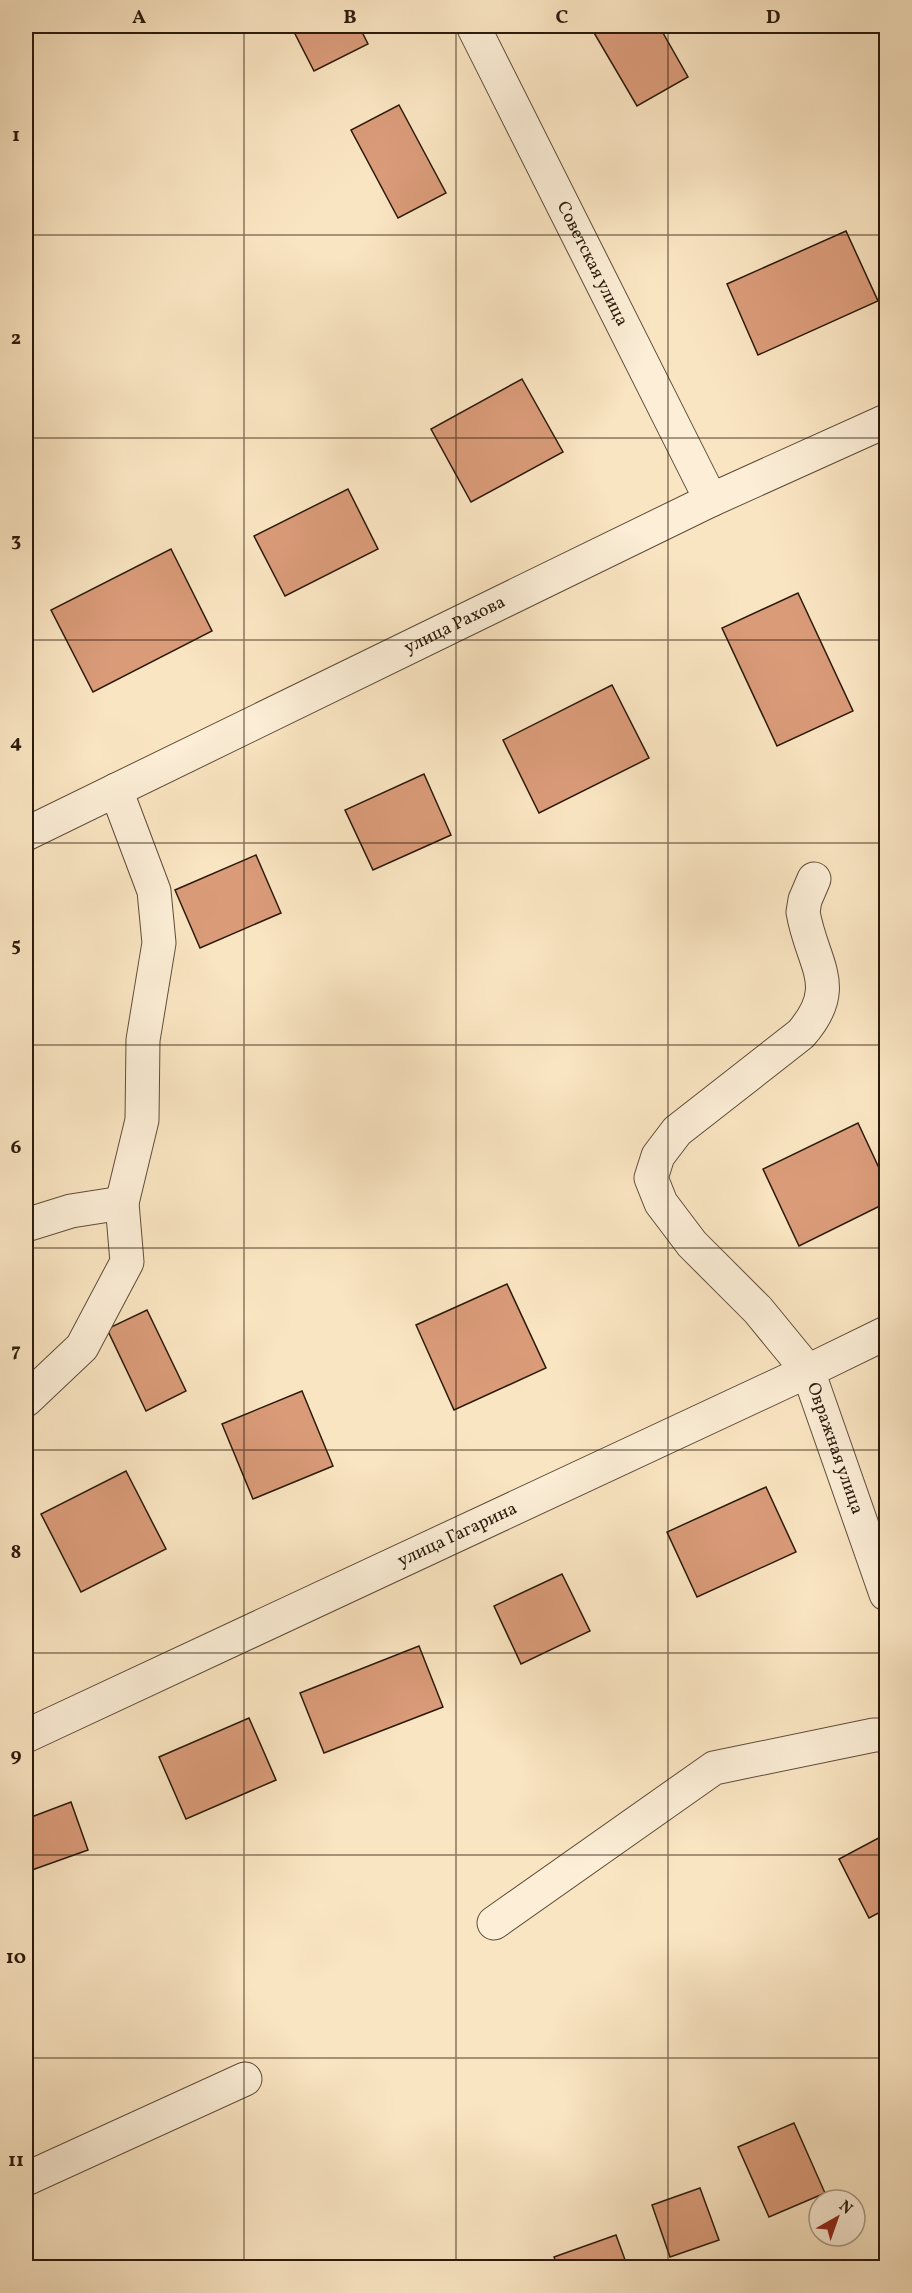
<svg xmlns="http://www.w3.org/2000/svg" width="912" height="2293" viewBox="0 0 912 2293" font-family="Vollkorn,serif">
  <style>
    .building { fill: #da9b79; stroke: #2b1a0b; stroke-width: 1.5 }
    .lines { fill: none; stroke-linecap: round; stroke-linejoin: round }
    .minor-casing { stroke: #5f4d39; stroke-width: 35 }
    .minor { stroke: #fceed7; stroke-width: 33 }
    .grid { fill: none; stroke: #2b1a0b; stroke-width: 1.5; stroke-opacity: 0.55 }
    .labels { text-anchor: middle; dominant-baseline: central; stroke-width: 5; stroke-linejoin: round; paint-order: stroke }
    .street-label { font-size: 18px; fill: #2b1a0b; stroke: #fceed7 }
    .neatline { fill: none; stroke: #2b1a0b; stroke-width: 2 }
    .grid-label { font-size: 20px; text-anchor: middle; font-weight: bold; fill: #2b1a0b }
  </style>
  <rect width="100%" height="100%" fill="#fae5c2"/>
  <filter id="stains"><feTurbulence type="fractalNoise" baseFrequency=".00333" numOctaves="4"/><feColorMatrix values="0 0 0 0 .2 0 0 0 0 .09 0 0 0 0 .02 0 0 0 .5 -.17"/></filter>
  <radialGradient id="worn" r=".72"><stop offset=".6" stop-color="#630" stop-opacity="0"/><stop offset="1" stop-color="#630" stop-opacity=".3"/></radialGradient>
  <g class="building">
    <path d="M291,26h68l9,18 -54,27z"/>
    <path d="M590,26h69l29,51 -51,29z"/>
    <path d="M399,105l47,88 -48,25 -47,-88z"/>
    <path d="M846,231l32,70 -120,54 -31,-71z"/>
    <path d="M522,379l41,73 -92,50 -40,-73z"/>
    <path d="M348,489l30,60 -93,47 -31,-60z"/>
    <path d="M171,549l41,82 -119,61 -42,-82z"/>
    <path d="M798,593l55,118 -76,35 -55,-118z"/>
    <path d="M612,685l37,73 -110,55 -36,-73z"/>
    <path d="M424,774l27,61 -78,35 -28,-60z"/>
    <path d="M256,855l25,58 -81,35 -25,-58z"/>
    <path d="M858,1123l28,60v20l-87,43 -36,-77z"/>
    <path d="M507,1284l39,84 -92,42 -38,-85z"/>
    <path d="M147,1310l39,81 -40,20 -39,-82z"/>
    <path d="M302,1391l31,75 -80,33 -31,-75z"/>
    <path d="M126,1471l40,78 -85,43 -40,-78z"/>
    <path d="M766,1487l30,65 -99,45 -30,-65z"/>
    <path d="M562,1574l28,57 -69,33 -27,-58z"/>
    <path d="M419,1646l24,61 -119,46 -24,-60z"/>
    <path d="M249,1718l27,62 -90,39 -27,-62z"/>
    <path d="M71,1802l17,48 -56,20 -6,-17v-34z"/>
    <path d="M886,1834v75l-17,9 -30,-59z"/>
    <path d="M794,2123l31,70 -56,24 -31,-70z"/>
    <path d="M700,2188l19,52 -49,17 -18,-52z"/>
    <path d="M616,2235l12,33h-70l-4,-11z"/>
  </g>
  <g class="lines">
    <defs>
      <g id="minor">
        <path id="s1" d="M473,26l238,474"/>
        <path id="s2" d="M26,834l685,-334 175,-79"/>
        <path id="s3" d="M814,879l-9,21 -2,12c9,53 40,74 -2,122l-124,97 -19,25 -7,22 10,25 31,41 66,66 50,61 78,223"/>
        <path d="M26,1225l45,-14 51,-8"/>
        <path d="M26,1400l56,-53 45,-85 -5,-59 20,-83 1,-80 16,-97 -5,-52 -38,-101"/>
        <path id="s4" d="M26,1736l782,-365 78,-38"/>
        <path d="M494,1923l220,-155 160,-33h12"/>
        <path d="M26,2179l219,-100"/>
      </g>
    </defs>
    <use href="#minor" class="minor-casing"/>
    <use href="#minor" class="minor"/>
  </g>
  <path class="grid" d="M244,26v2242M456,26v2242M668,26v2242M26,235h860M26,438h860M26,640h860M26,843h860M26,1045h860M26,1248h860M26,1450h860M26,1653h860M26,1855h860M26,2058h860"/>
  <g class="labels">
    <g class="street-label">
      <text stroke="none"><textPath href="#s1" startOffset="266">Советская улица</textPath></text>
      <text stroke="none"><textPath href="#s2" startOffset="477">улица Рахова</textPath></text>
      <text stroke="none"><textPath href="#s3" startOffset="710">Овражная улица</textPath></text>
      <text stroke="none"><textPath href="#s4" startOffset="476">улица Гагарина</textPath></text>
    </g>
  </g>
  <rect width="912" height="2293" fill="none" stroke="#fae5c2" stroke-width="66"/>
  <g transform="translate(837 2218) rotate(40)"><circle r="28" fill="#fceed7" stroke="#a89985" stroke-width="1.5"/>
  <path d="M0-4.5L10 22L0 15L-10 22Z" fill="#8f2418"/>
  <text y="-9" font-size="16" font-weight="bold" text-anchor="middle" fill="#2b1a0b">N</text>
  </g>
  <rect x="33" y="33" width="846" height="2227" class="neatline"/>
  <g class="grid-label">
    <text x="139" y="23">A</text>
    <text x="350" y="23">B</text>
    <text x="562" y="23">C</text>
    <text x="773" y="23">D</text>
    <text x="16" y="141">1</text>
    <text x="16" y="344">2</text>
    <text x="16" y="546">3</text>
    <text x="16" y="748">4</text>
    <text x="16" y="951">5</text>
    <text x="16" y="1153">6</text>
    <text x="16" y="1356">7</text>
    <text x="16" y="1558">8</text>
    <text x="16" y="1761">9</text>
    <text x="16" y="1963">10</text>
    <text x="16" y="2166">11</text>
  </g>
  <rect width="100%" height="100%" filter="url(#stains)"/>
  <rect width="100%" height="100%" fill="url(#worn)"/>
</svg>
